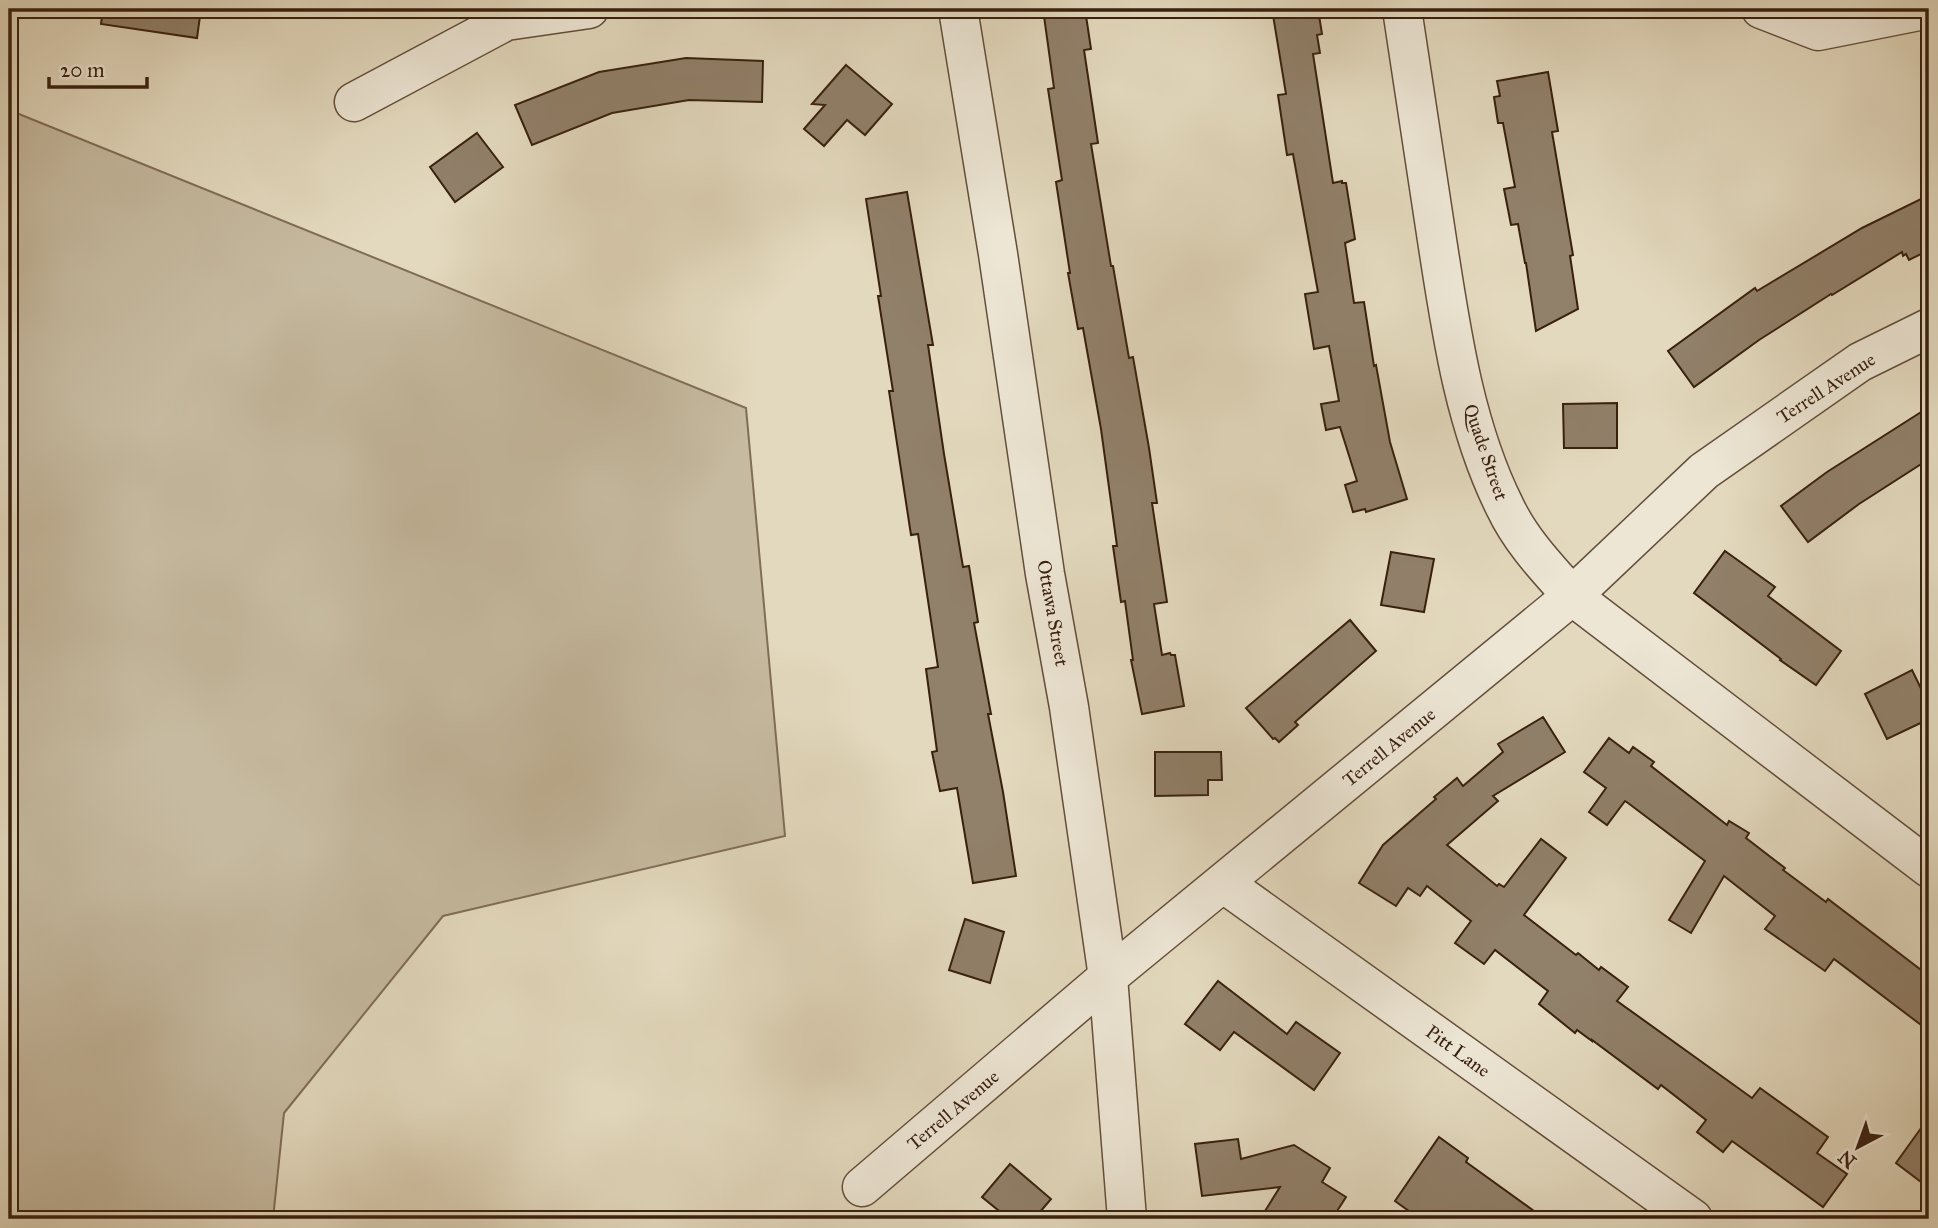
<svg xmlns="http://www.w3.org/2000/svg" width="1938" height="1228" viewBox="0 0 1938 1228" font-family="'IM FELL Great Primer',serif">
  <style>
    .green { fill: #c6baa0; stroke: #806d58; stroke-width: 2 }
    .building { fill: #91806a; stroke: #39200f; stroke-width: 2 }
    .lines { fill: none; stroke-linecap: round; stroke-linejoin: round }
    .minor-casing { stroke: #644e3b; stroke-width: 41 }
    .minor { stroke: #ede6d5; stroke-width: 38 }
    .labels { text-anchor: middle; dominant-baseline: central; stroke-width: 7; stroke-linejoin: round; paint-order: stroke }
    .street-label { font-size: 19px; fill: #39200f; stroke: #ede6d5 }
  </style>
  <rect width="100%" height="100%" fill="#e3d9be"/>
  <filter id="stains"><feTurbulence type="fractalNoise" baseFrequency=".00286" numOctaves="4"/><feColorMatrix values="0 0 0 0 .2 0 0 0 0 .09 0 0 0 0 .02 0 0 0 .5 -.17"/></filter>
  <radialGradient id="worn" r=".72"><stop offset=".6" stop-color="#630" stop-opacity="0"/><stop offset="1" stop-color="#630" stop-opacity=".3"/></radialGradient>
  <path class="green" d="M9,110l737,298 39,428 -342,80 -159,197 -11,106h-264z"/>
  <g class="building">
    <path d="M103,9h98l-4,29 -96,-14z"/>
    <path d="M1043,9h42l6,40 -7,1 14,93 -7,1 20,122h2l16,92 4,-1 16,91 8,55h-5l15,99 -13,2 8,51 8,-2 1,2h4l9,51 -42,8 -11,-54h2l-8,-59 -4,1 -8,-56h4l-16,-117 -18,-101 -5,1 -10,-56h2l-14,-91 6,-2 -14,-91 6,-1z"/>
    <path d="M1272,9h46l4,25 -5,1 3,18 -7,1 20,129 9,-2v2h4l9,56 -10,4 9,60 10,-1 10,64 2,-1 14,77 17,57 -41,13 -1,-3 -12,3 -8,-27 12,-4 -17,-54 -14,3 -5,-26 18,-3 -10,-55 -15,3 -9,-55 13,-2 -25,-138 -6,1 -9,-60 8,-1z"/>
    <path d="M686,58l77,3 -1,41 -73,-2 -77,13 -80,32 -17,-40 84,-33z"/>
    <path d="M846,65l46,39 -27,31 -18,-15 -23,26 -20,-17 21,-24 -13,-1z"/>
    <path d="M1548,72l10,59 -6,1 21,123 -3,1 8,53 -42,22 -10,-68h-1l-7,-39 -7,1 -7,-36 11,-2 -12,-64h-5l-4,-26 6,-1 -3,-15z"/>
    <path d="M477,133l26,34 -48,35 -25,-35z"/>
    <path d="M907,192l26,153h-5l16,109 19,113 6,-1 9,56 -4,1 17,91h-3l15,78 13,84 -43,7 -16,-95 -17,3 -8,-39 5,-1 -11,-82 12,-2 -20,-133 -7,1 -22,-144h4l-15,-95h3l-15,-97z"/>
    <path d="M1929,195v55l-20,10 -3,-6 -3,2 -1,-4 -70,43 -1,-1 -72,46 -65,47 -26,-36 87,-63 2,3 105,-63z"/>
    <path d="M1617,403v45h-53l-1,-44z"/>
    <path d="M1929,407v52l-70,45 -51,38 -27,-36 46,-34z"/>
    <path d="M1725,551l50,36 -7,9 73,55 -25,34 -36,-25 1,-1 -87,-66z"/>
    <path d="M1391,552l43,7 -10,53 -43,-7z"/>
    <path d="M1350,620l26,31 -81,71 3,3 -19,17 -4,-4 -2,1 -27,-31z"/>
    <path d="M1912,670l17,35v14l-42,20 -22,-45z"/>
    <path d="M1543,717l22,35 -72,44 5,5 -51,44 50,41 2,-2 5,3 37,-48 25,19 -42,57 52,40 2,-2 21,17 2,-3 27,20 -11,14 135,97 8,-10 68,49 -11,16 30,21 -24,33 -91,-66 -9,11 -26,-20 9,-12 -45,-35 -3,4 -66,-49v1l-15,-11 -2,3 -36,-29 9,-13 -53,-41 -11,14 -29,-21 16,-22 -44,-35 -7,10 -12,-8 -12,18 -37,-23 24,-38 53,-46 -2,-2 23,-19 6,8 40,-34 -5,-8z"/>
    <path d="M1609,738l20,15 4,-6 21,15 -3,4 76,59 2,-4 20,12 -3,5 39,30 -2,2 43,32 2,-3 101,77v55l-95,-72 -9,12 -60,-42 10,-13 -51,-40 -33,57 -22,-13 36,-59 -77,-58 -3,-2 -18,24 -18,-13 17,-24 -22,-16z"/>
    <path d="M1155,752h66l1,28h-14v15l-53,1z"/>
    <path d="M965,919l39,13 -14,51 -41,-13z"/>
    <path d="M1218,981l69,53 9,-12 44,31 -26,37 -80,-58 -14,18 -35,-26z"/>
    <path d="M1929,1117v71l-33,-25z"/>
    <path d="M1439,1137l29,21 -2,4 79,57h-125l-25,-18z"/>
    <path d="M1238,1139l3,20 53,-14 36,23 -8,14 24,15 -14,22h-72l20,-32 -78,9 -7,-52z"/>
    <path d="M1010,1164l41,35 -17,20h-25l-27,-22z"/>
  </g>
  <g class="lines">
    <defs>
      <g id="minor">
        <path d="M958,9l40,245 47,320 24,133 39,270 19,242"/>
        <path d="M1402,9c12,77 24,154 35,231 14,90 27,185 68,267 16,34 42,61 67,89l357,272"/>
        <path d="M1761,9l57,22 111,-22"/>
        <path d="M354,102l152,-81 83,-12"/>
        <path d="M1223,883l470,336"/>
        <path d="M862,1187l246,-210 464,-381 132,-125 156,-109 69,-34"/>
      </g>
    </defs>
    <use href="#minor" class="minor-casing"/>
    <use href="#minor" class="minor"/>
  </g>
  <g class="labels">
    <g class="street-label">
      <text transform="translate(1826 388) rotate(-33)">Terrell Avenue</text>
      <text transform="translate(1486 452) rotate(71)">Quade Street</text>
      <text transform="translate(1053 613) rotate(80)">Ottawa Street</text>
      <text transform="translate(1389 747) rotate(-39)">Terrell Avenue</text>
      <text transform="translate(1458 1051) rotate(36)">Pitt Lane</text>
      <text transform="translate(953 1110) rotate(-40)">Terrell Avenue</text>
    </g>
  </g>
  <rect width="1938" height="1228" fill="none" stroke="#e3d9be" stroke-width="35"/>
  <rect x="10" y="10" width="1917" height="1207" fill="none" stroke="#39200f" stroke-width="3.5"/>
  <rect x="18" y="18" width="1903" height="1193" fill="none" stroke="#39200f" stroke-width="2"/>
  <g transform="translate(1858 1147) rotate(221)" stroke="#ede6d5" stroke-width="5" paint-order="stroke">
  <path d="M0-5L12 26L0 18L-12 26Z" fill="#39200f"/>
  <text y="-10" font-size="19" font-weight="bold" text-anchor="middle" fill="#39200f">N</text>
  </g>
  <path d="M49 77v10h98v-10" fill="none" stroke="#39200f" stroke-width="3.5"/>
  <text x="60" y="77" font-size="21" fill="#39200f" stroke="#ede6d5" stroke-width="5" paint-order="stroke">20 m</text>
  <rect width="100%" height="100%" filter="url(#stains)"/>
  <rect width="100%" height="100%" fill="url(#worn)"/>
</svg>
